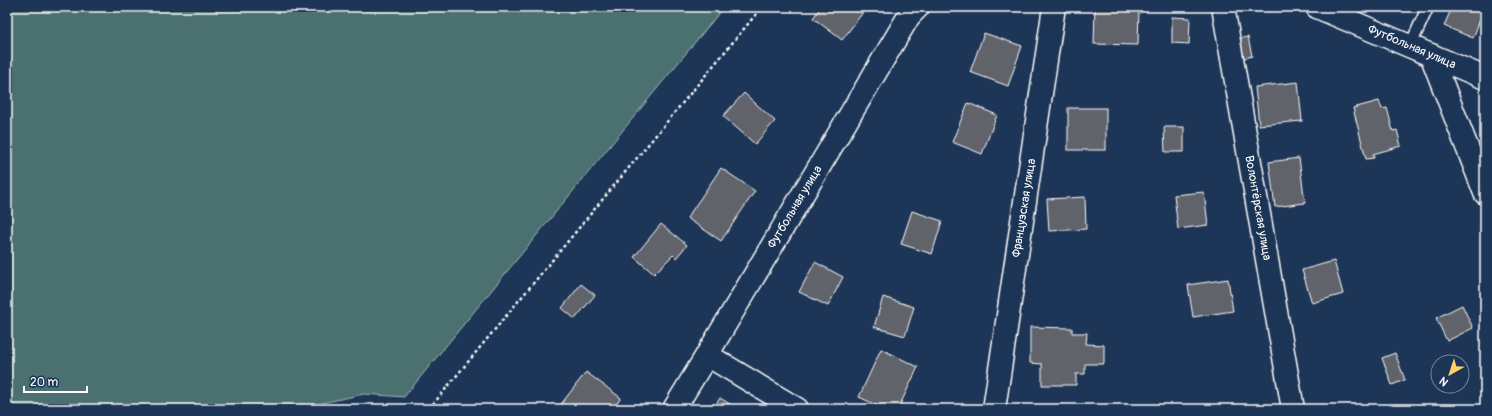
<svg xmlns="http://www.w3.org/2000/svg" width="1492" height="416" viewBox="0 0 1492 416" font-family="Pangolin,sans-serif">
  <style>
    .green { fill: #4c6f70; stroke: #a6b7b8 }
    .building { fill: #61636b; stroke: #fff }
    .lines { fill: none; stroke-linecap: round; stroke-linejoin: round }
    .lane-casing { stroke: #fff; stroke-width: 14 }
    .street-casing { stroke: #fff; stroke-width: 25 }
    .path { stroke: #fff; stroke-width: 2.5; stroke-dasharray: 3 3; stroke-linecap: butt }
    .lane { stroke: #1d3557; stroke-width: 11 }
    .street { stroke: #1d3557; stroke-width: 22 }
    .labels { text-anchor: middle; dominant-baseline: central; stroke-width: 3; stroke-linejoin: round; paint-order: stroke }
    .street-label { font-size: 12px; fill: #fff; stroke: #1d3557 }
  </style>
  <rect width="100%" height="100%" fill="#1d3557"/>
  <filter id="ink" filterUnits="userSpaceOnUse"><feTurbulence type="fractalNoise" baseFrequency=".025" numOctaves="2"/><feDisplacementMap in="SourceGraphic" scale="8" xChannelSelector="R" yChannelSelector="G"/><feConvolveMatrix kernelMatrix="1 2 1 2 8 2 1 2 1" color-interpolation-filters="sRGB"/></filter>
  <g filter="url(#ink)">
    <path class="green" d="M7,7h717l-320,390 -40,-3 -70,15h-287z"/>
    <g class="building">
      <path d="M821,7h46l-25,33 -29,-22z"/>
      <path d="M1095,7h44l-1,38 -44,-1z"/>
      <path d="M1452,7h33l-12,31 -29,-12z"/>
      <path d="M1172,17l18,1 -1,26 -17,-1z"/>
      <path d="M984,33l38,13 -14,40 -38,-14z"/>
      <path d="M1248,37l4,19 -11,3 -4,-20z"/>
      <path d="M1298,82l4,39 -43,4 -4,-38z"/>
      <path d="M744,93l31,28 -20,23 -32,-28z"/>
      <path d="M1379,101l3,8 5,-1 6,23 4,-1 4,16 -28,8 1,4 -8,1 -13,-51z"/>
      <path d="M968,103l29,12 -15,39 -30,-12z"/>
      <rect x="1068" y="108" width="38" height="42"/>
      <path d="M1164,127h20v25h-19z"/>
      <path d="M1299,158l6,45 -30,4 -6,-45z"/>
      <path d="M721,168l34,23 -34,50 -34,-23z"/>
      <path d="M1204,192l4,33 -30,4 -4,-34z"/>
      <path d="M1085,197l1,32 -37,2 -2,-32z"/>
      <path d="M912,211l30,10 -10,33 -31,-10z"/>
      <path d="M661,224l26,21 -11,13 -3,-3 -19,19 -20,-17z"/>
      <path d="M1334,261l9,33 -31,9 -10,-33z"/>
      <path d="M815,262l28,15 -15,29 -29,-14z"/>
      <path d="M1228,279l5,32 -40,6 -5,-32z"/>
      <path d="M581,284l14,11 -20,24 -13,-11z"/>
      <path d="M883,297l31,10 -9,29 -31,-9z"/>
      <path d="M1462,305l11,23 -26,13 -11,-23z"/>
      <path d="M1030,327l42,1v5h15l-1,11 18,1v19h-19v10h-9v11h-34v-21l-12,-1z"/>
      <path d="M881,349l37,18 -20,42h-13l-26,-12z"/>
      <path d="M1395,353l10,27 -13,5 -10,-27z"/>
      <path d="M586,372l35,26 -8,11h-54l-1,-1z"/>
      <path d="M720,398l18,11h-25z"/>
    </g>
    <g class="lines">
      <defs>
        <path id="lane" d="M1410,46l18,-39"/>
        <g id="street">
          <path d="M1223,7l70,402"/>
          <path d="M1317,7l168,71"/>
          <path d="M1431,55l54,138"/>
          <path d="M707,355l90,54"/>
          <path d="M674,409l33,-54 202,-339 9,-9"/>
          <path d="M994,409l60,-402"/>
        </g>
      </defs>
      <use href="#lane" class="lane-casing"/>
      <use href="#street" class="street-casing"/>
      <path class="path" d="M429,409l333,-402"/>
      <use href="#lane" class="lane"/>
      <use href="#street" class="street"/>
    </g>
  </g>
  <g class="labels">
    <g class="street-label">
      <text transform="translate(1412 47) rotate(23)">Футбольная улица</text>
      <text transform="translate(795 207) rotate(-59)">Футбольная улица</text>
      <text transform="translate(1024 208) rotate(-81)">Французская улица</text>
      <text transform="translate(1258 208) rotate(80)">Волонтёрская улица</text>
    </g>
  </g>
  <rect width="1492" height="416" fill="none" stroke="#1d3557" stroke-width="24"/>
  <rect x="12" y="12" width="1468" height="392" fill="none" stroke="#fff" stroke-width="1.5" filter="url(#ink)"/>
  <g transform="translate(1450 374) rotate(219)"><circle r="19" fill="#1d3557" stroke="#77869a"/>
  <path d="M0-3L7 15L0 10L-7 15Z" fill="#ffd166"/>
  <text y="-6" font-size="11" font-weight="bold" text-anchor="middle" fill="#ffffff">N</text>
  </g>
  <path d="M24 386v6h63v-6" fill="none" stroke="#ffffff" stroke-width="2"/>
  <text x="30" y="386" font-size="12" fill="#ffffff" stroke="#1d3557" stroke-width="3" paint-order="stroke">20 m</text>
</svg>
